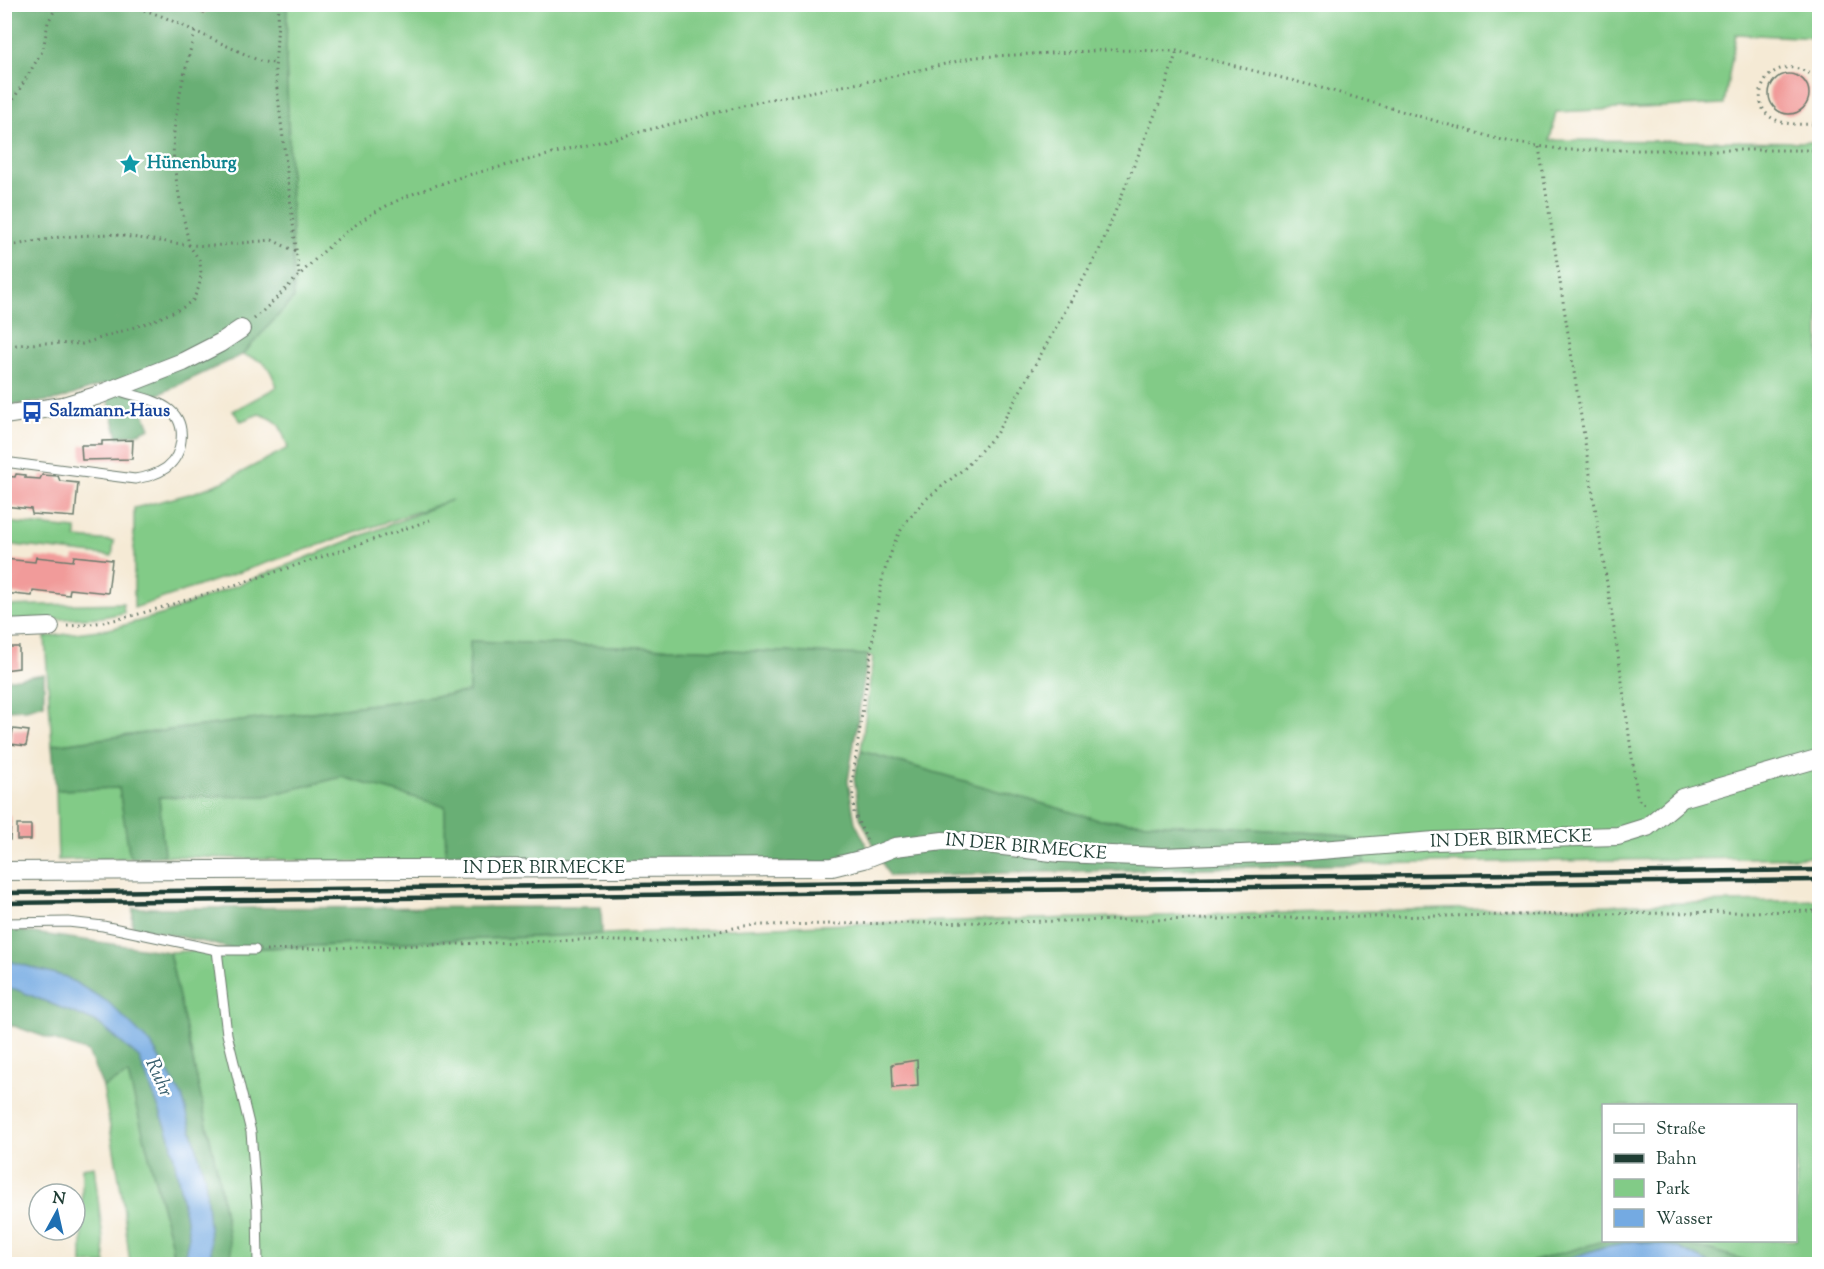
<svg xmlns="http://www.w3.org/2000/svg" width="1824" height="1269" viewBox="0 0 1824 1269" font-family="'Sorts Mill Goudy',serif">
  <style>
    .green { fill: #82cb87; stroke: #50845e; stroke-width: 1.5 }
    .forest { fill: #69af74; stroke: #447654; stroke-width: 1.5 }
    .water { fill: #74aae2; stroke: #4a748b; stroke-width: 1.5 }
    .building { fill: #f19b9a }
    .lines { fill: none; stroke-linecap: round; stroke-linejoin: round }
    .lane-casing { stroke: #6a7a6c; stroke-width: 11 }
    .street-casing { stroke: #6a7a6c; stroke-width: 20 }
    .path { stroke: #6a7a6c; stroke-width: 3; stroke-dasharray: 1.5 4.5; stroke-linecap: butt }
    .lane { stroke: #fff; stroke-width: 9 }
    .street { stroke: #fff; stroke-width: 18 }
    .rail { stroke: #1f3d34; stroke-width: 4.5 }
    .labels { text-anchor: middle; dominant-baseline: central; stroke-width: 5; stroke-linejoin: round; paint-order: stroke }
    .culture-label { font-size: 18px; font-weight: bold; fill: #0d838f; stroke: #fff; text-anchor: start }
    .transit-label { font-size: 18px; font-weight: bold; fill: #164399; stroke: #fff; text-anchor: start }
    .street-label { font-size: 18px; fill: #1f3d34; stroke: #fff }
    .water-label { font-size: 20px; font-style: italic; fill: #3d6371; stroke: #fff }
  </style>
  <rect width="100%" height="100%" fill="#fff"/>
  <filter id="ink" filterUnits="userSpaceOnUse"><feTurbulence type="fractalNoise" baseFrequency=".0167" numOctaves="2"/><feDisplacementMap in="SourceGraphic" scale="12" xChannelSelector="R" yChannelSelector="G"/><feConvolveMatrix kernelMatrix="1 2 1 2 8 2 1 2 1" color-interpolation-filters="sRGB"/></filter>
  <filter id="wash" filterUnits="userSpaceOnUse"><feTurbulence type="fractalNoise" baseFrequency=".008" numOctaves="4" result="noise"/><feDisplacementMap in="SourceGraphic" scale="24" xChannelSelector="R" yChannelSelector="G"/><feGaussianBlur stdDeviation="1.35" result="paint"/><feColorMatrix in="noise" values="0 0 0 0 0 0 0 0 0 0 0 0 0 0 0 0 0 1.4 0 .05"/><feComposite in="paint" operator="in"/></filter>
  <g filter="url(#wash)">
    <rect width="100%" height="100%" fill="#f5ead5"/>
    <g class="green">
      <path d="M287,5h1532v33l-83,-4 -12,70 -168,8 -6,28 269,2v715l-455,7v-21l-29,-9 -236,-14 -238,-69 12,-94 -5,-2 -398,-14 -1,51 -417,53 -7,-108 69,-9 50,-14 288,-114 -318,108v-100l59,-15 30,-11 65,-34c-8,-22 -6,-27 -29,-34l-18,7 -8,-10 44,-24c-8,-23 -12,-27 -35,-32l52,-57 -8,-241z"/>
      <path d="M5,522l71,7v9l38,3 -2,15 -107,-12z"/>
      <path d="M123,603l1,10 -22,4 -97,5 -1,-16z"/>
      <path d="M342,777l103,29 1,59 -282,-9 -5,-59 106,-1z"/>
      <path d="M119,788l11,70 -72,2 -2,-70z"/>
      <path d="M1819,900v364h-61l-51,-15 -51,-8 140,-1v-134h-192v134l3,1 -84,23h-1290l-15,-89 -49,-223 703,-29z"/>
      <path d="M128,1074l43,168 3,22h-44l-8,-68 -19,-109z"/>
      <path d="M94,1166l12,98h-24v-96z"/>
    </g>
    <g class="forest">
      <path d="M5,5h282l-1,52 8,241 -52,57 -102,48 10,25 -14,6 -18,3 -14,-53 -46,16 -53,6z"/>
      <path d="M470,641l398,14 -20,126 7,41 15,30 -33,11 -391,2 -1,-59 -103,-29 -77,19 -106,1 5,59 -34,2 -11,-70 -63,2 -4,-45 417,-53z"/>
      <path d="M44,674v30l-18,5 -21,1v-30z"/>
      <path d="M861,751l238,69 236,14 29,9v21l-475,12 -29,-59 -6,-39z"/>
      <path d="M601,907l1,27 -368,15 -102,-23 1,-18z"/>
      <path d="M5,929l164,23 49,223 15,89h-21l-7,-86 -23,-82 -116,-119 -61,-17z"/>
      <path d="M4,988l11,1 83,34 41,34 31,80 19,98 -4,20 1,9h-12l-3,-22 -43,-168 -25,13 -15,-35 -74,-26h-9z"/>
      <path d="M1607,1240l49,1 51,8 51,15h-47l-35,-17h-73l-50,17h-30z"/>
    </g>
    <g class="water">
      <path d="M5,960l61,17 42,25 43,42 31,52 23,82 7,86h-26l-1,-9 4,-20 -19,-98 -31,-79 -41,-35 -83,-34 -10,-1z"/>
      <path d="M1634,1241l42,6 35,17h-158l50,-17z"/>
    </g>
    <g id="blocks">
      <g class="building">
        <path d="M197,4h13l-6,9 -9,-5z"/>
        <circle cx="1789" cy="94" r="20"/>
        <path d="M133,440l-1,19 -50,1 -1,-15h21v-4z"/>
        <path d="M16,474l9,1v3l15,1 2,-4 16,1 2,5 18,2 -3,34 -43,-3 -1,-5 -27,-3v-30l11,1z"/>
        <path d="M74,556l38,4 -4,33 -38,-4 -1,6 -36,-4 -1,5 -28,-3v-34l31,3 1,-5 37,4z"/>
        <path d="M4,647h15v21l-15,2z"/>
        <path d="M13,729l16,2 -3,15 -15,-2z"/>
        <path d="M4,816h7l-1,24h-6z"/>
        <rect x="17" y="825" width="14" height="15"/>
        <path d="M917,1060l1,26 -25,2 -1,-24z"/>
      </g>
    </g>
  </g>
  <g filter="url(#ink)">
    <use href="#blocks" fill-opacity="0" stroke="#6a7a6c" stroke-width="1.5"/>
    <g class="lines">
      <defs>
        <g id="lane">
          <path d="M4,462l131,17c11,-2 21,-4 31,-11 17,-13 22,-43 4,-58 -13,-11 -37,-14 -53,-20"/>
          <path d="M4,923l64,-1 35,4 114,24h38"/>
          <path d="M217,950l10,84 24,98 6,76 1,56"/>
        </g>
        <g id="street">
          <path d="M4,415l59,-9 33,-10 87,-34 37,-19 21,-14"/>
          <path d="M4,629l46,-2"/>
          <path d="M4,871l828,-4 32,-8 31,-12 48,-6 26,1 91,11 102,4 133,-5 140,-11 183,-5 29,-9 35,-29 138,-40"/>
        </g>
      </defs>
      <use href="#lane" class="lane-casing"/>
      <use href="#street" class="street-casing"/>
      <g class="path">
        <path d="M127,4l37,13 98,45 13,1"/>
        <path d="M279,4l-4,67 24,203"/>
        <path d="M195,32c-10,39 -25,90 -21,131 3,27 10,55 15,82l22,1 61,-6 23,11"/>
        <path d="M1820,79c-11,-6 -23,-13 -35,-11 -25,3 -35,40 -11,51 13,7 31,5 46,5"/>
        <path d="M4,115l39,-65 5,-28 10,-18"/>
        <path d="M1539,147l81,520 17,128 3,7 7,3"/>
        <path d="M4,247l56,-10 49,-3 80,11 11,16 1,14 -2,12 -6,13 -11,8 -32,14 -68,22 -37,-1 -41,3"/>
        <path d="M254,319c41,-36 76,-82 125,-109 26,-15 56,-24 85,-34l307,-77 110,-20 94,-22 135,-7 67,1 156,40 161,47 22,5 51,7h253"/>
        <path d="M67,626c49,-2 95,-19 142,-33 74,-23 147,-47 221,-73"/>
        <path d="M867,840l-13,-27 -2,-30 25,-173 6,-35 13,-36 9,-16 20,-23 41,-33 30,-33 103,-183 61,-149 17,-51"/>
        <path d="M266,950l316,-10 72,2 28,-3 61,-13 17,-1 1060,-14"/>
      </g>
      <use href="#lane" class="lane"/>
      <use href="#street" class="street"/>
      <g class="rail">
        <path d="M4,893l1816,-23"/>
        <path d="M4,903l1816,-23"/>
      </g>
    </g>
  </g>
  <defs>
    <symbol id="sight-bare" viewBox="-9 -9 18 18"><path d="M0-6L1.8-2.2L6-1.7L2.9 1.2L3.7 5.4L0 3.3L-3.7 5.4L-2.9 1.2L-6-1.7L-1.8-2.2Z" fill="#0f9aa8" stroke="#fff" stroke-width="2.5" paint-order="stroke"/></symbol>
    <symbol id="bus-bare" viewBox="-9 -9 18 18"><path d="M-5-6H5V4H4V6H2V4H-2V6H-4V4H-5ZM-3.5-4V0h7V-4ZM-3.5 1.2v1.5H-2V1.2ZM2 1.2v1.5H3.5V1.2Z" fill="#1a4fb4" stroke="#fff" stroke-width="2.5" paint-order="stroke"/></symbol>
  </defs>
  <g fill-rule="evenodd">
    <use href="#sight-bare" x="115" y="149" width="30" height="30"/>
    <use href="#bus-bare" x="17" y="397" width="30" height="30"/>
  </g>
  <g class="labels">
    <g class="culture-label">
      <text x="147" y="164">Hünenburg</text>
    </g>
    <g class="transit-label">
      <text x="49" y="412">Salzmann-Haus</text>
    </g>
    <g class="street-label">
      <text transform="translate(1511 840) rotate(-2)">IN DER BIRMECKE</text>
      <text transform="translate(1026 848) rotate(5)">IN DER BIRMECKE</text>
      <text x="544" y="869">IN DER BIRMECKE</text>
    </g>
    <g class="water-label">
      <text transform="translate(158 1078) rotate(66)">Ruhr</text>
    </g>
  </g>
  <rect width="1824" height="1269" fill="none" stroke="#fff" stroke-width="24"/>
  <rect x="1602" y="1104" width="195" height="138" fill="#ffffff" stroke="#a5b1ae" stroke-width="1.5"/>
  <rect x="1614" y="1124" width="30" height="9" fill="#ffffff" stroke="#a5b1ae" stroke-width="1.5"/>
  <text x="1656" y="1134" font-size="18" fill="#1f3d34">Straße</text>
  <rect x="1614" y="1154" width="30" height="9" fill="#1f3d34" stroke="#a5b1ae" stroke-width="1.5"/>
  <text x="1656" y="1164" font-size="18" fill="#1f3d34">Bahn</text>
  <rect x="1614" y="1179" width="30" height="18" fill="#82cb87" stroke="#a5b1ae" stroke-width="1.5"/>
  <text x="1656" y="1194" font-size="18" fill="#1f3d34">Park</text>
  <rect x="1614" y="1209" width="30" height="18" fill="#74aae2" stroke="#a5b1ae" stroke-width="1.5"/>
  <text x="1656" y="1224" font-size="18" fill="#1f3d34">Wasser</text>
  <g transform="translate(57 1212) rotate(8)"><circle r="28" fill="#ffffff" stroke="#a5b1ae" stroke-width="1.5"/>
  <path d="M0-4.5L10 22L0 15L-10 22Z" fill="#1f6fb2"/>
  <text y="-9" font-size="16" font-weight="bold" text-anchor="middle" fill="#1f3d34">N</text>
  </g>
</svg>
